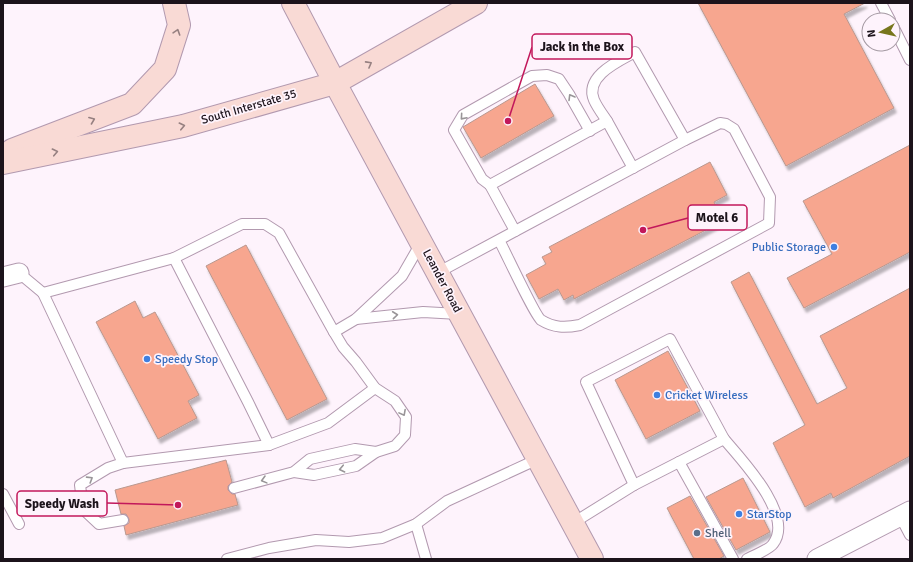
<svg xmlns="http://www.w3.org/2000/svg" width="913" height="562" viewBox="0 0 913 562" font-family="Signika,sans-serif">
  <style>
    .building { fill: #f7a68f; stroke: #b9988f; filter: url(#shadow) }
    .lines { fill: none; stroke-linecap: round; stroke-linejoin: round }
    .service-casing { stroke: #b299af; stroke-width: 12 }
    .minor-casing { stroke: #b299af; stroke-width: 21 }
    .secondary-casing { stroke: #b299af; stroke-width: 24 }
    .service { stroke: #fff; stroke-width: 10 }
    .minor { stroke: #fff; stroke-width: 19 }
    .secondary { stroke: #f9dad5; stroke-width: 22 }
    .oneway { stroke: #968081 }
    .oneway2 { stroke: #999598 }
    .shop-dot { fill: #3f7fe0; stroke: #fef3fc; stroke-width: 1.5 }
    .service-dot { fill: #5c6f8a; stroke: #fef3fc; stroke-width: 1.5 }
    .labels { text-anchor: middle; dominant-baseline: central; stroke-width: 3.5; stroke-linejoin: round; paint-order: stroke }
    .street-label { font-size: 12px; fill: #1c131b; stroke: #fef3fc }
    .shop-label { font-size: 12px; fill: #366cbe; stroke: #fef3fc; text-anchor: start }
    .service-label { font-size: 12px; fill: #4e5e75; stroke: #fef3fc; text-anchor: start }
    .leader { fill: none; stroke: #c2185b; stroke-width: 1.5 }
    .callout-dot { fill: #c2185b; stroke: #fef3fc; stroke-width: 1.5 }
    .callout { fill: #fef3fc; stroke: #c2185b; stroke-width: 1.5 }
    .callout-label { font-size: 13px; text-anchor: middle; font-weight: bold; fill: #1c131b }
  </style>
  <defs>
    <filter id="shadow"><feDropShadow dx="2.5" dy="4.5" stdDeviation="1" flood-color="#0004"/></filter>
  </defs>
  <rect width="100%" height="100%" fill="#fef3fc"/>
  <g class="building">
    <path d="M698,3h167l-21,11 50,94 -108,58z"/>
    <path d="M535,84l19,32 -73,42 -18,-31z"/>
    <path d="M910,145v107l-106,56 -17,-30 45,-24 -29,-53z"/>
    <path d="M710,162l17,33 -13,7 9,19 -149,78 -1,-4 -9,5 -6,-11 -19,10 -13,-24 20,-11 -4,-7 10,-5 -3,-5z"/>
    <path d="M246,245l81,154 -40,21 -81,-154z"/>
    <path d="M749,272l68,132 30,-16 -27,-52 90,-48v168l-77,42 -2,-5 -26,14 -32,-64 32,-18 -74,-143z"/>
    <path d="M135,301l8,17 12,-6 44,83 -11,6 9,17 -39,21 -62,-117z"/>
    <path d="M668,351l32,60 -54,28 -31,-59z"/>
    <path d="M226,460l6,22 -4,4v4l4,4h3l3,11 -112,30 -2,-9 5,-3v-4l-3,-5h-5l-6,-24z"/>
    <path d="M743,478l27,54 -34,18 -30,-53z"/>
    <path d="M690,496l34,60 -5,3h-25l-27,-51z"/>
  </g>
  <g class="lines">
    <defs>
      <g id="service">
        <path d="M881,3l9,17"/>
        <path d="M893,26l17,34"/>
        <path d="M607,121c-4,-6 -10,-14 -13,-21 -10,-24 25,-39 41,-48l50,88"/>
        <path d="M490,185l-8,-6 -28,-49 9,-15 69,-39 15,-1 12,4 10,15 21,37"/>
        <path d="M515,231l-25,-46 117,-64 26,47"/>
        <path d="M19,273l24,20"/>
        <path d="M437,273l248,-133 35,-17 6,1 8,5 36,68 -1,26 -189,102c-15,3 -26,3 -39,-5 -6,-4 -36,-69 -42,-80"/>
        <path d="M356,319l67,-7 36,2"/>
        <path d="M724,439c18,21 71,77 49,105 -3,5 -20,12 -26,15"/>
        <path d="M269,445l-21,-43 -74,-144 68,-34h23l14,9 55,99 22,-13 46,-43 19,-33"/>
        <path d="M123,463l-80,-170 131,-35"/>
        <path d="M294,472l20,3 42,-9 20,-14 19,-6 10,-11 1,-18 -11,-16 -20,-13 -19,-26 -13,-15 -9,-15"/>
        <path d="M634,485l-48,-103 84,-43 54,100 -45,23"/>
        <path d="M234,488l60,-16 16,-13 45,-10 21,3"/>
        <path d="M3,494l16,30"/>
        <path d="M900,516l10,19"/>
        <path d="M123,520l-24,4 -16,-15 -3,-24 28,-17 15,-5 146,-18 59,-22 47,-35"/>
        <path d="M573,523l61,-38 45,-23 54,97"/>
        <path d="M416,524l10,35"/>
        <path d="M227,559l42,-11 47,-8 33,2 33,-4 34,-14 31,-23 91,-42"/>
      </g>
      <g id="minor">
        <path d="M3,277l16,-4"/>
        <path d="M817,559l93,-48"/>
      </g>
      <g id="secondary">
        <path d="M293,3l42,80 257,476"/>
        <path d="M12,150l120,-46 33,-35 14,-44 -5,-22"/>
        <path d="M3,163l180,-37 152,-43 141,-80"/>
      </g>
    </defs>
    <use href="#service" class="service-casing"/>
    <use href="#minor" class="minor-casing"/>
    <use href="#secondary" class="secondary-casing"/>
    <use href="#service" class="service"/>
    <use href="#minor" class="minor"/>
    <use href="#secondary" class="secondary"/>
  </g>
  <defs><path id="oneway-chevron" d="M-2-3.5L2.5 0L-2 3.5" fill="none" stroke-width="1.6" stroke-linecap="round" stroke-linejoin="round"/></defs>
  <g class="oneway">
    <use href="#oneway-chevron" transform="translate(177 32) rotate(-72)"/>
    <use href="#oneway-chevron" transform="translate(369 64) rotate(-29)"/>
    <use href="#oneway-chevron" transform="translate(92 120) rotate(-21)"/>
    <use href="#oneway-chevron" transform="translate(182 126) rotate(-13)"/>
    <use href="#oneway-chevron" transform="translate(55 152) rotate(-12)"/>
  </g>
  <g class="oneway2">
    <use href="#oneway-chevron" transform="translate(571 97) rotate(-121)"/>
    <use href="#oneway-chevron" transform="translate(463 117) rotate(131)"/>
    <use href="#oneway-chevron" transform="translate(395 315) rotate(-6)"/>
    <use href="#oneway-chevron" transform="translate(403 413) rotate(62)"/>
    <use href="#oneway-chevron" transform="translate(342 469) rotate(168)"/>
    <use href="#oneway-chevron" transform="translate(90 479) rotate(-32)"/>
    <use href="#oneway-chevron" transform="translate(264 480) rotate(165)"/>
  </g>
  <g class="shop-dot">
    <circle cx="834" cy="247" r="4"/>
    <circle cx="147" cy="359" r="4"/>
    <circle cx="657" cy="395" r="4"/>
    <circle cx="739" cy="514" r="4"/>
  </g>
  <circle class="service-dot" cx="697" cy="533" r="4"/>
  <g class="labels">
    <g class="street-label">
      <text transform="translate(249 107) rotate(-16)">South Interstate 35</text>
      <text transform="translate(442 281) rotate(62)">Leander Road</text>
    </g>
    <g class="shop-label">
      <text x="826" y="247" text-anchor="end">Public Storage</text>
      <text x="155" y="359">Speedy Stop</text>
      <text x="665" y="395">Cricket Wireless</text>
      <text x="747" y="514">StarStop</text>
    </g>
    <g class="service-label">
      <text x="705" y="533">Shell</text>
    </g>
  </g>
  <path class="leader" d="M508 121L532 47M643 230L688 218M178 505L107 503"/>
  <g class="callout-dot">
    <circle cx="508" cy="121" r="4"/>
    <circle cx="643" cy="230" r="4"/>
    <circle cx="178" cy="505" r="4"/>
  </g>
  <g class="callout">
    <rect x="532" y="34" width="100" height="25" rx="4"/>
    <rect x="688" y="205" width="59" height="25" rx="4"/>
    <rect x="17" y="491" width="90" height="25" rx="4"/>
  </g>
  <g class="callout-label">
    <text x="582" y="51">Jack in the Box</text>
    <text x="717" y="222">Motel 6</text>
    <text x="62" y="508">Speedy Wash</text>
  </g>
  <rect width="913" height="562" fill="none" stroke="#1c131b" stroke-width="8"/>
  <g transform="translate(881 32) rotate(262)"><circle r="19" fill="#fef3fc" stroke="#a499a2"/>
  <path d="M0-3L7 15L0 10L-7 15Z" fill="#77761c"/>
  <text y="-6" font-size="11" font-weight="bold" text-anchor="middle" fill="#1c131b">N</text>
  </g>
</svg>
